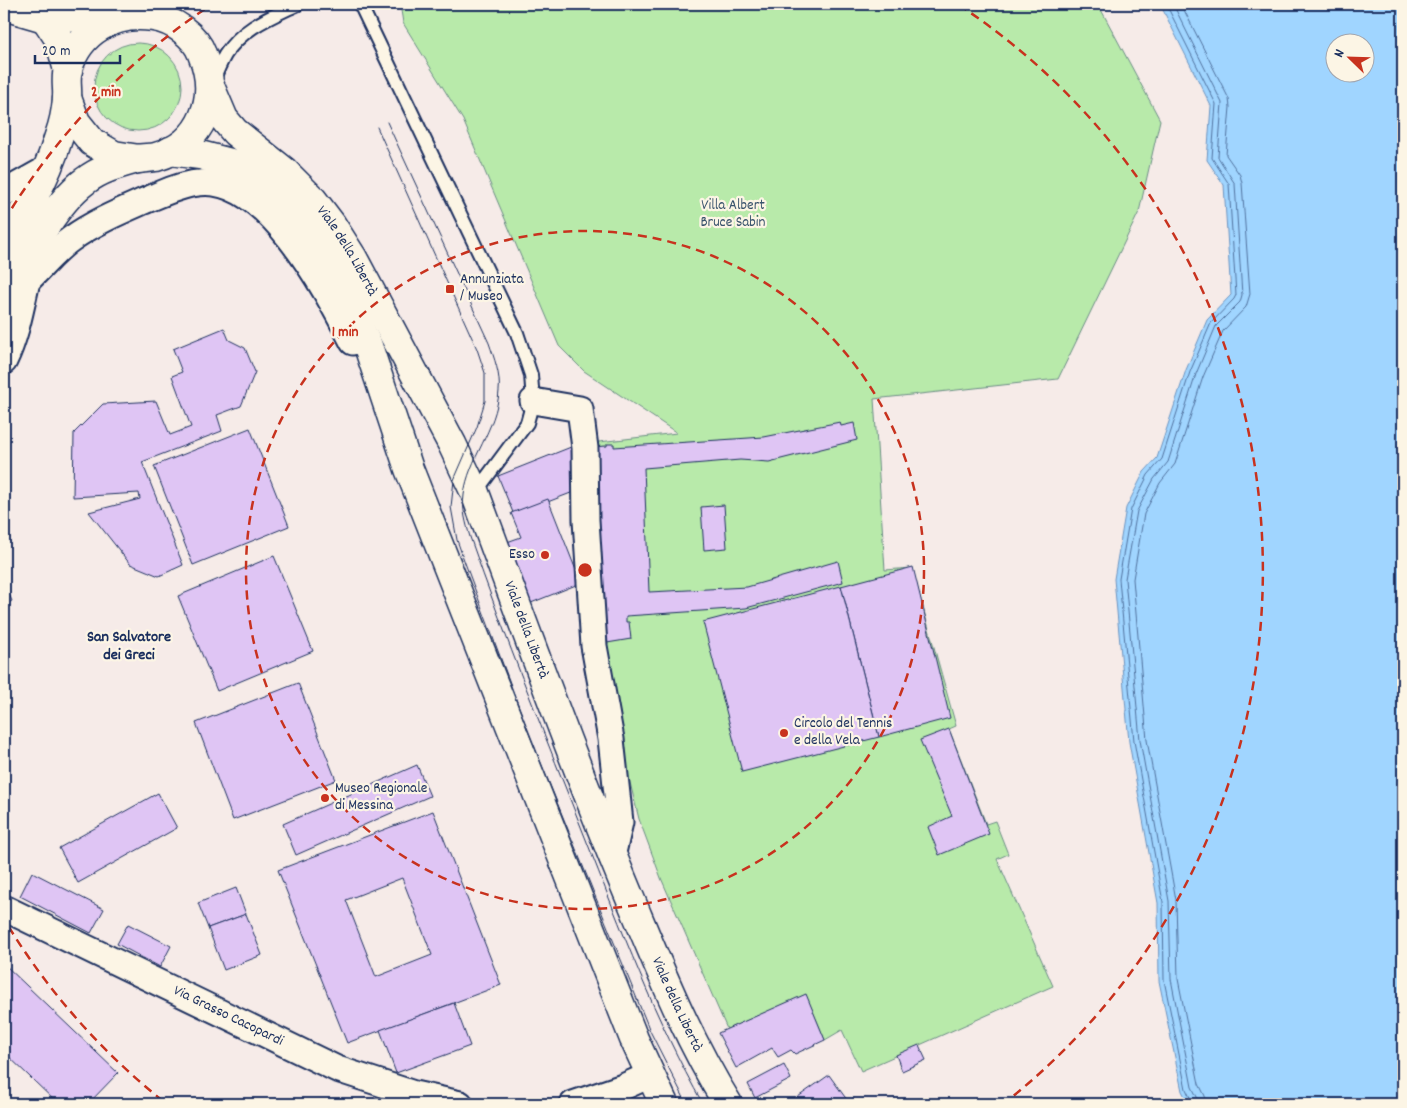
<svg xmlns="http://www.w3.org/2000/svg" width="1407" height="1108" viewBox="0 0 1407 1108" font-family="Dekko,sans-serif">
  <style>
    .green { fill: #b8eaaa; stroke: #6a8c84 }
    .water { fill: #a0d5ff; stroke: #6b93bf; fill-rule: evenodd }
    .lines { fill: none; stroke-linecap: round; stroke-linejoin: round }
    .shore { stroke: #50719e; stroke-width: 1 }
    .building { fill: #dfc5f4; stroke: #1b2f5e; fill-rule: evenodd }
    .lane-casing { stroke: #1b2f5e; stroke-width: 16 }
    .street-casing { stroke: #1b2f5e; stroke-width: 29 }
    .secondary-casing { stroke: #1b2f5e; stroke-width: 31 }
    .primary-casing { stroke: #1b2f5e; stroke-width: 31 }
    .lane { stroke: #fcf5e5; stroke-width: 12 }
    .street { stroke: #fcf5e5; stroke-width: 25 }
    .secondary { stroke: #fcf5e5; stroke-width: 28 }
    .primary { stroke: #fcf5e5; stroke-width: 28 }
    .tram { stroke: #1b2f5e; stroke-width: 1 }
    .ring { fill: none; stroke: #c8321e; stroke-width: 2.5; stroke-dasharray: 9 6 }
    .poi-dot { fill: #c8321e; stroke: #fcf5e5; stroke-width: 2 }
    .labels { text-anchor: middle; dominant-baseline: central; stroke-width: 4.5; stroke-linejoin: round; paint-order: stroke }
    .park-label { font-size: 15px; fill: #3a546d; stroke: #fcf5e5 }
    .street-label { font-size: 15px; fill: #1b2f5e; stroke: #fcf5e5 }
    .poi-label { font-size: 15px; fill: #1b2f5e; stroke: #fcf5e5; text-anchor: start }
    .neighbourhood-label { font-size: 16px; font-weight: bold; fill: #1b2f5e; stroke: #fcf5e5 }
    .centre { fill: #c8321e; stroke: #fcf5e5; stroke-width: 2.5 }
    .ring-label { font-size: 15px; text-anchor: middle; font-weight: bold; fill: #c8321e; stroke: #fcf5e5; stroke-width: 4.5; stroke-linejoin: round; paint-order: stroke }
  </style>
  <rect width="100%" height="100%" fill="#f6ebe8"/>
  <filter id="ink" filterUnits="userSpaceOnUse"><feTurbulence type="fractalNoise" baseFrequency=".02" numOctaves="2"/><feDisplacementMap in="SourceGraphic" scale="10" xChannelSelector="R" yChannelSelector="G"/><feConvolveMatrix kernelMatrix="1 2 1 2 8 2 1 2 1" color-interpolation-filters="sRGB"/></filter>
  <g filter="url(#ink)">
    <g class="green">
      <path d="M400,4h698l62,116 -21,92 -81,167 -184,20 11,171 27,-2 44,158 -7,3 37,95 9,-3 13,33 -11,5 56,127 -192,85 -19,-41 -17,10 -19,-45 -79,34 -66,-151 -22,-59 -20,-81 -18,-94 -11,-201 87,-10 -93,-62 -25,-25 -96,-226 -60,-97z"/>
      <circle cx="138" cy="87" r="44"/>
    </g>
    <path class="water" d="M1160,4h243v1100h-214l-7,-13 -23,-110 -1,-78 -29,-161 -15,-163 12,-71 18,-36 13,-14 29,-88 21,-50 24,-25 -7,-110 -17,-25 4,-54zM1334,42h30v30h-30z"/>
    <g class="lines">
      <g class="shore">
        <path d="M1166,4l50,100 -4,54 17,26 7,111 -2,4 -23,24 -21,49 -28,87 -14,16 -17,34 -12,70 15,162 29,161 1,78 22,109 7,15"/>
        <path d="M1173,4l49,99 -4,54 17,27 7,111 -2,7 -24,24 -20,48 -28,88 -14,17 -17,32 -12,68 15,161 29,161 2,78 21,108 6,12 1,5"/>
        <path d="M1181,4l48,95 1,8 -4,48 14,20 2,8 8,111 -4,13 -23,24 -20,46 -28,87 -15,19 -16,31 -11,65 14,161 29,160 2,79 21,105 6,12 1,8"/>
      </g>
    </g>
    <g class="building">
      <path d="M224,328l5,12 16,8 10,24 -14,34 -24,9 5,16 -80,31 41,103 -24,11 -29,-12 -41,-52 51,-13 -1,-6 -66,4 1,-64 29,-29 53,-3 14,34 21,-8 -19,-51 10,-4 -9,-23z"/>
      <path d="M840,422l1,4 13,-3 3,17 -88,22 -29,-2 -96,8 5,124 98,-5 91,-26 5,21 -97,26 -120,8v6h3l2,17 -30,5 -12,-197 18,-1v-2h7v3l150,-10z"/>
      <path d="M250,428l39,98 -96,39 -39,-99z"/>
      <path d="M571,447l4,10 1,34 -62,24 -16,-39z"/>
      <path d="M548,499l33,84 -50,20 -24,-61 14,-5 -10,-24z"/>
      <path d="M724,505l3,43 -23,2 -3,-43z"/>
      <path d="M274,556l39,95 -96,40 -39,-95z"/>
      <path d="M913,567l37,151 -71,19 -38,-151z"/>
      <path d="M4,583l8,18 -8,4z"/>
      <path d="M841,586l38,151 -137,35 -39,-150z"/>
      <path d="M298,683l38,97 -103,40 -37,-97z"/>
      <path d="M949,729l40,105 -50,21 -11,-28 24,-11 -32,-76z"/>
      <path d="M417,765l13,31 -134,59 -13,-31z"/>
      <path d="M158,793l19,35 -99,55 -19,-35z"/>
      <path d="M433,811l68,174 -154,58 -69,-173zM402,878l30,77 -56,22 -30,-77z"/>
      <path d="M32,872l72,37 -13,24 -71,-37z"/>
      <path d="M236,888l10,26 -38,14 -10,-25z"/>
      <path d="M246,914l16,41 -38,15 -16,-42z"/>
      <path d="M128,924l43,22 -11,21 -43,-23z"/>
      <path d="M4,964l114,109 -30,31h-30l-54,-52z"/>
      <path d="M806,994l19,46 -30,14 -4,-4 -13,7 -6,-9 -36,20 -18,-35z"/>
      <path d="M454,1003l16,43 -74,27 -16,-43z"/>
      <path d="M919,1045l7,15 -24,11 -6,-16z"/>
      <path d="M784,1065l7,14 -36,19 -7,-14z"/>
      <path d="M829,1075l21,29h-62z"/>
    </g>
    <g class="lines">
      <defs>
        <g id="lane">
          <path d="M360,4l157,329 14,42 2,26 -6,22 -52,70"/>
          <path d="M214,79c3,-8 7,-17 11,-24 17,-27 46,-38 73,-51"/>
        </g>
        <g id="street">
          <path d="M4,193l41,-23"/>
          <path d="M4,300c7,-6 16,-12 23,-19 15,-14 27,-30 44,-42 22,-16 48,-27 73,-38 17,-7 35,-16 54,-18 68,-10 129,109 155,159"/>
          <path d="M4,361c12,-25 17,-53 23,-80"/>
          <path d="M533,401l47,8 5,39 1,72 8,126 17,93 9,83 -8,35"/>
          <path id="s1" d="M4,908l333,161 77,25 46,10"/>
          <path d="M573,1104l50,-17 27,-12"/>
        </g>
        <g id="secondary">
          <path d="M4,6l41,12 75,-1"/>
          <path d="M45,18l14,21 9,31"/>
        </g>
        <g id="primary">
          <path id="s2" d="M210,86l14,33 11,13 49,39 29,29 19,25 21,33 99,186 23,49c52,140 102,280 160,417 28,67 55,133 93,194"/>
          <path d="M67,98l9,24 16,20 22,13 25,4"/>
          <path d="M170,151l30,4 31,8 21,14 19,14 27,27 19,26 18,31 33,71 41,123 225,570 30,65"/>
          <path d="M4,239c10,-14 21,-28 30,-43 10,-18 19,-40 25,-60 4,-11 7,-25 8,-37 1,-10 -2,-20 1,-30 11,-38 47,-58 85,-52 20,3 42,18 49,37 18,43 1,90 -46,103 -6,1 -13,1 -19,2 -18,5 -37,10 -52,22 -19,14 -32,35 -46,54 -12,17 -24,33 -35,50"/>
        </g>
      </defs>
      <use href="#lane" class="lane-casing"/>
      <use href="#street" class="street-casing"/>
      <use href="#secondary" class="secondary-casing"/>
      <use href="#primary" class="primary-casing"/>
      <use href="#lane" class="lane"/>
      <use href="#street" class="street"/>
      <use href="#secondary" class="secondary"/>
      <use href="#primary" class="primary"/>
      <g class="tram">
        <path d="M387,122l102,221c5,15 12,32 10,48 -2,38 -31,68 -35,104 -2,14 2,28 6,42 35,101 76,201 115,300 36,91 70,183 118,267"/>
        <path d="M377,127l100,222 8,24v28l-8,26 -23,53 -3,27 6,33 8,23 63,168 122,300 37,73"/>
      </g>
    </g>
  </g>
  <g class="ring">
    <circle cx="585" cy="570" r="339"/>
    <path d="M163 1101A678 678 0 0 1 4 919M4 221A678 678 0 0 1 211 5M959 5A678 678 0 0 1 1007 1101"/>
  </g>
  <g class="poi-dot">
    <rect x="445" y="284" width="10" height="10" rx="2.5"/>
    <circle cx="545" cy="555" r="5"/>
    <circle cx="784" cy="733" r="5"/>
    <circle cx="325" cy="798" r="5"/>
  </g>
  <g class="labels">
    <g class="park-label">
      <text x="733" y="206">Villa Albert<tspan x="733" dy="17">Bruce Sabin</tspan></text>
    </g>
    <g class="street-label">
      <text stroke="none"><textPath href="#s2" startOffset="218">Viale della Libertà</textPath></text>
      <text stroke="none"><textPath href="#s2" startOffset="638">Viale della Libertà</textPath></text>
      <text stroke="none"><textPath href="#s2" startOffset="1042">Viale della Libertà</textPath></text>
      <text stroke="none"><textPath href="#s1" startOffset="249">Via Grasso Cacopardi</textPath></text>
    </g>
    <g class="poi-label">
      <text x="460" y="280">Annunziata<tspan x="460" dy="17">/ Museo</tspan></text>
      <text x="535" y="555" text-anchor="end">Esso</text>
      <text x="794" y="724">Circolo del Tennis<tspan x="794" dy="17">e della Vela</tspan></text>
      <text x="335" y="789">Museo Regionale<tspan x="335" dy="17">di Messina</tspan></text>
    </g>
    <g class="neighbourhood-label">
      <text x="129" y="637">San Salvatore<tspan x="129" dy="18">dei Greci</tspan></text>
    </g>
  </g>
  <circle cx="585" cy="570" r="8" class="centre"/>
  <g class="ring-label">
    <text x="106" y="96">2 min</text>
    <text x="345" y="336">1 min</text>
  </g>
  <rect width="1407" height="1108" fill="none" stroke="#fcf5e5" stroke-width="20"/>
  <rect x="10" y="10" width="1387" height="1088" fill="none" stroke="#1b2f5e" stroke-width="2" filter="url(#ink)"/>
  <g transform="translate(1350 58) rotate(293)"><circle r="24" fill="#fcf5e5" stroke="#a2a6af"/>
  <path d="M0-4L9 19L0 12L-9 19Z" fill="#c8321e"/>
  <text y="-8" font-size="14" font-weight="bold" text-anchor="middle" fill="#1b2f5e">N</text>
  </g>
  <path d="M35 55v8h85v-8" fill="none" stroke="#1b2f5e" stroke-width="2.5"/>
  <text x="42" y="55" font-size="15" fill="#1b2f5e" stroke="#fcf5e5" stroke-width="4" paint-order="stroke">20 m</text>
</svg>
